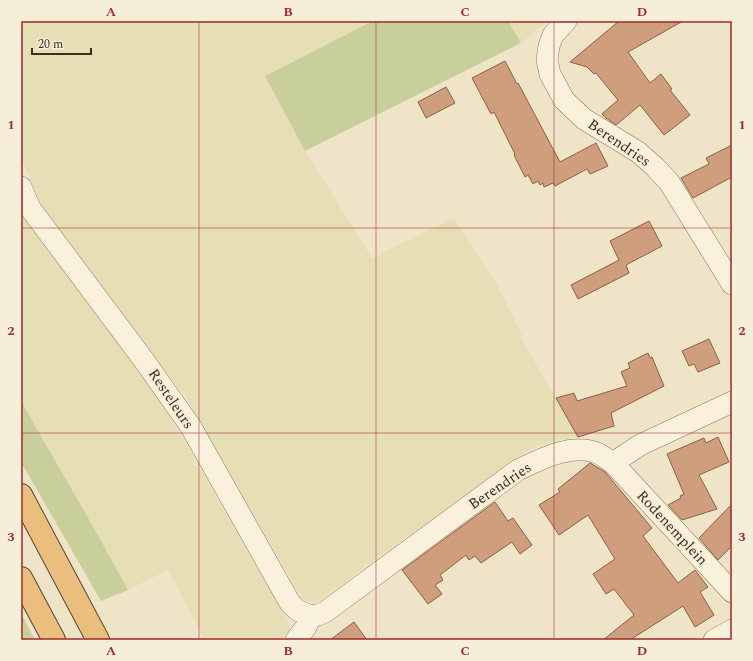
<svg xmlns="http://www.w3.org/2000/svg" width="753" height="661" viewBox="0 0 753 661" font-family="Spectral,serif">
  <style>
    .farmland { fill: #e6deb5 }
    .green { fill: #c9cf9b }
    .building { fill: #cf9f7d; stroke: #8d5f41 }
    .lines { fill: none; stroke-linecap: round; stroke-linejoin: round }
    .minor-casing { stroke: #8d765c; stroke-width: 22 }
    .trunk-casing { stroke: #5b4430; stroke-width: 24 }
    .minor { stroke: #faf1dc; stroke-width: 21 }
    .trunk { stroke: #eabe7c; stroke-width: 22 }
    .grid { fill: none; stroke: #9e2a2b; stroke-width: 1; stroke-opacity: 0.55 }
    .labels { text-anchor: middle; dominant-baseline: central; stroke-width: 4; stroke-linejoin: round; paint-order: stroke }
    .street-label { font-size: 15px; fill: #3d2e20; stroke: #f7eed8 }
    .neatline { fill: none; stroke: #9e2a2b; stroke-width: 1.5 }
    .grid-label { font-size: 13px; text-anchor: middle; font-weight: bold; fill: #9e2a2b }
  </style>
  <rect width="100%" height="100%" fill="#f0e4c8"/>
  <g class="farmland">
    <path d="M21,21h352l-107,55 39,74 67,108 82,-40 42,65 26,52 -2,1 58,101 -22,4 -21,6 -19,11 -195,141 -5,3 -9,-1 -5,-3 -117,-202 -137,-177 -27,-61z"/>
    <path d="M508,21h40l-27,22z"/>
    <path d="M21,208l7,16 115,151 40,63 107,187 -1,7 -6,8h-78l-37,-70 -40,20 -29,-53 -78,-136z"/>
  </g>
  <g class="green">
    <path d="M373,21h135l13,22 -216,108 -40,-75z"/>
    <path d="M21,401l78,136 29,53 -27,11 -80,-139z"/>
    <path d="M21,613l1,2 13,25h-14z"/>
  </g>
  <g class="building">
    <path d="M619,21h64l-55,31 22,31 11,-9 11,15 -2,1 20,25 -26,20 -24,-30 -24,20 -10,-7 -4,-4 16,-14 -22,-27 -2,1 -7,-7 -17,-5z"/>
    <path d="M505,61l12,23 1,-1 42,79 36,-19 12,23 -18,8 -3,-5 -32,17 -2,-3 -9,4 -1,-4 -3,2 -2,-4 -5,3 -5,-9 -3,2 -11,-22 1,-1 -21,-42 -3,2 -19,-36z"/>
    <path d="M446,87l9,16 -29,15 -8,-16z"/>
    <path d="M732,145v32l-39,21 -12,-20 28,-14 -3,-6z"/>
    <path d="M649,221l13,25 -36,19 3,8 -51,26 -7,-14 48,-25 -9,-19z"/>
    <path d="M709,339l11,24 -22,9 -4,-8 -5,2 -7,-15z"/>
    <path d="M648,353l2,5 2,-1 12,29 -53,27 3,13 -36,11 -22,-39 18,-5 3,8 50,-15 -6,-14 9,-4 -2,-5z"/>
    <path d="M718,437l11,25 -30,13 18,34 -35,11 -14,-15 13,-7 -1,-2 4,-2 -17,-40 37,-16 2,5z"/>
    <path d="M590,463l15,9 47,56 -9,8 35,47 17,-13 13,17 -8,5 14,23 -19,12 -12,-21 -53,34h-27l31,-25 -20,-26 -8,5 -13,-20 22,-15 -27,-44 -29,20 -20,-30 21,-13 -2,-3z"/>
    <path d="M495,502l13,19 5,-3 19,27 -12,9 -8,-12 -31,21 -6,-7 -6,4 -3,-5 -26,20 3,5 -8,5 7,9 -14,10 -26,-34z"/>
    <path d="M732,504v42l-14,14 -19,-22z"/>
    <path d="M354,622l13,18h-37z"/>
  </g>
  <g class="lines">
    <defs>
      <g id="minor">
        <path d="M566,21l-13,14 -4,11 -2,14 3,14 14,26 20,19 54,33 17,15 14,15 63,102"/>
        <path d="M21,187l9,21 113,151 48,68 99,176 7,7 14,6"/>
        <path d="M613,463l27,-18 92,-43"/>
        <path d="M296,640l10,-13 5,-11 7,-1 7,-3 193,-142c23,-11 53,-27 79,-17 5,2 11,7 16,10l119,129"/>
        <path d="M714,640l18,-10"/>
      </g>
      <g id="trunk">
        <path d="M21,495l77,145"/>
        <path d="M21,578l33,62"/>
      </g>
    </defs>
    <use href="#minor" class="minor-casing"/>
    <use href="#trunk" class="trunk-casing"/>
    <use href="#minor" class="minor"/>
    <use href="#trunk" class="trunk"/>
  </g>
  <path class="grid" d="M199,21v619M376,21v619M554,21v619M21,228h711M21,433h711"/>
  <g class="labels">
    <g class="street-label">
      <text transform="translate(619 143) rotate(34)">Berendries</text>
      <text transform="translate(171 399) rotate(56)">Resteleurs</text>
      <text transform="translate(500 486) rotate(-34)">Berendries</text>
      <text transform="translate(672 528) rotate(47)">Rodenemplein</text>
    </g>
  </g>
  <rect width="753" height="661" fill="none" stroke="#f7eed8" stroke-width="44"/>
  <path d="M32 48v6h59v-6" fill="none" stroke="#3d2e20" stroke-width="2"/>
  <text x="38" y="48" font-size="12" fill="#3d2e20" stroke="#f7eed8" stroke-width="3" paint-order="stroke">20 m</text>
  <rect x="22" y="22" width="709" height="617" class="neatline"/>
  <g class="grid-label">
    <text x="111" y="16">A</text>
    <text x="288" y="16">B</text>
    <text x="465" y="16">C</text>
    <text x="642" y="16">D</text>
    <text x="11" y="129">1</text>
    <text x="742" y="129">1</text>
    <text x="11" y="335">2</text>
    <text x="742" y="335">2</text>
    <text x="11" y="541">3</text>
    <text x="742" y="541">3</text>
    <text x="111" y="655">A</text>
    <text x="288" y="655">B</text>
    <text x="465" y="655">C</text>
    <text x="642" y="655">D</text>
  </g>
</svg>
